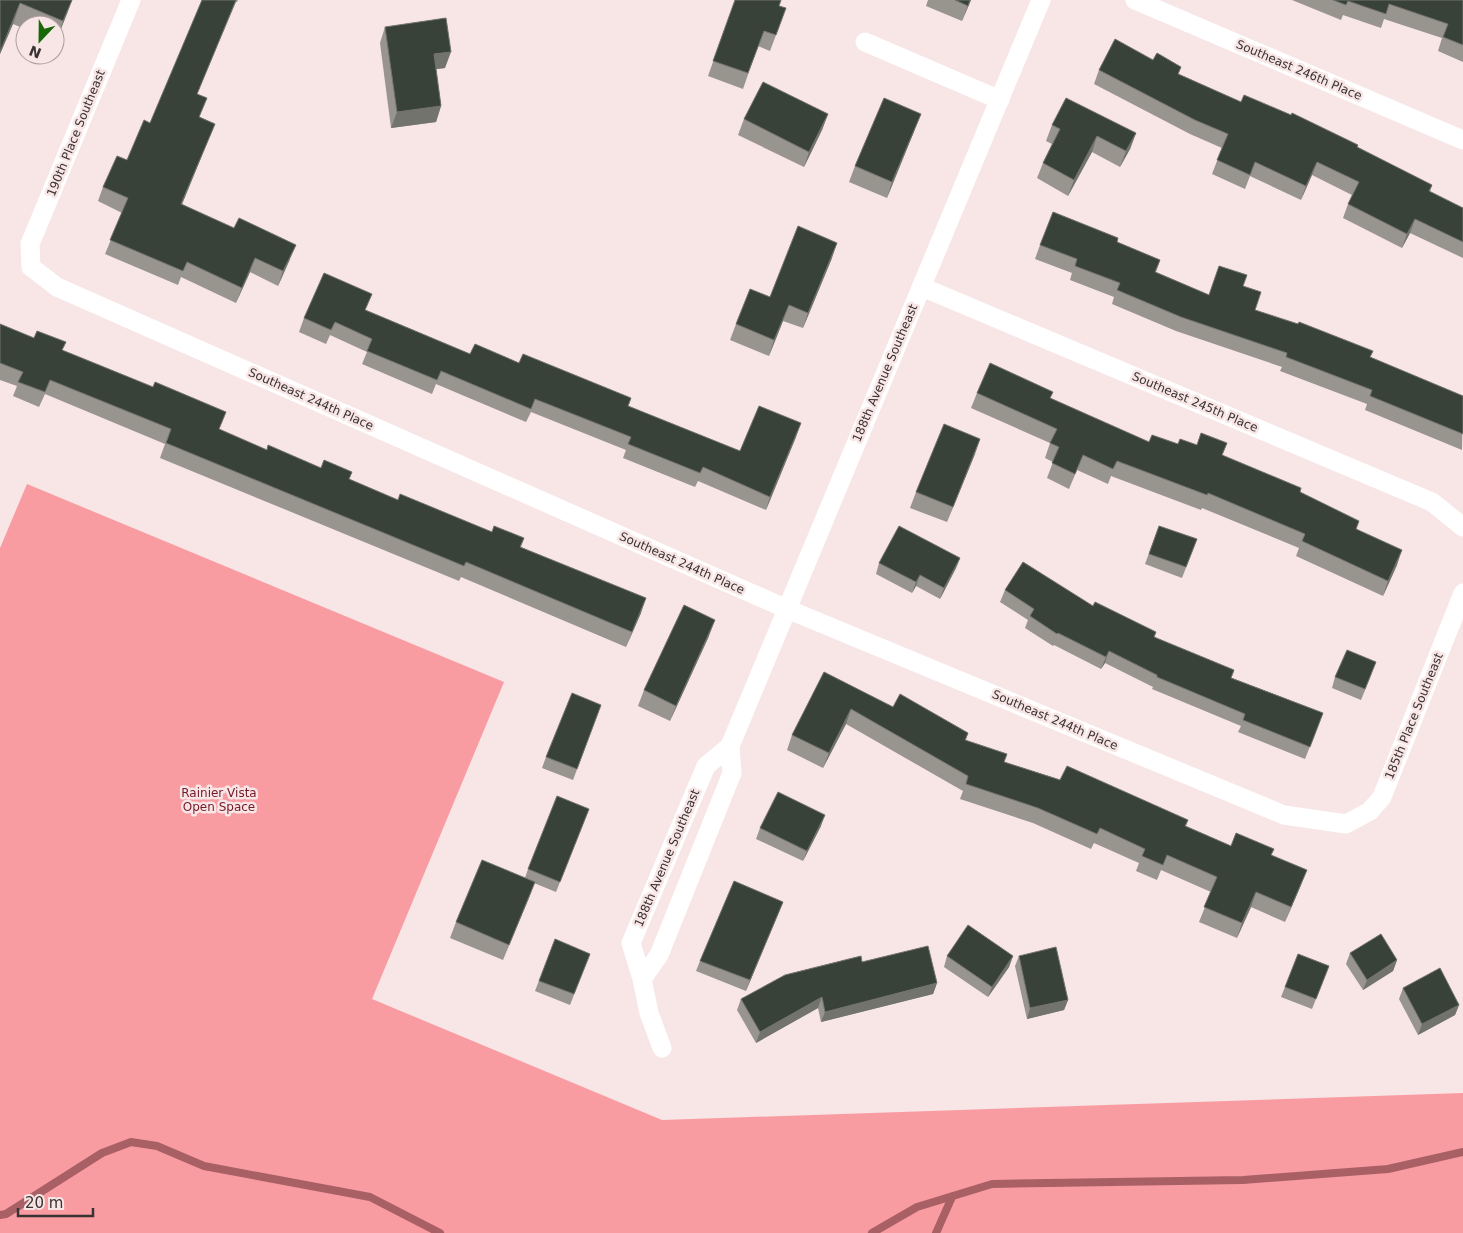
<svg xmlns="http://www.w3.org/2000/svg" width="1463" height="1233" viewBox="0 0 1463 1233" font-family="'DejaVu Sans',sans-serif">
  <style>
    .green { fill: #f99ca2 }
    .lines { fill: none; stroke-linecap: round; stroke-linejoin: round }
    .stream { stroke: #a86065; stroke-width: 8 }
    .minor { stroke: #fff; stroke-width: 19 }
    .wall { fill: #98948e }
    .shaded-wall { fill: #72736c }
    .building { fill: #394238; stroke: #72736c }
    .labels { text-anchor: middle; dominant-baseline: central; stroke-width: 5; stroke-linejoin: round; paint-order: stroke }
    .street-label { font-size: 12px; fill: #393232; stroke: #f8e5e5 }
    .park-label { font-size: 12px; fill: #741929; stroke: #f8e5e5 }
  </style>
  <rect width="100%" height="100%" fill="#f8e5e5"/>
  <path class="green" d="M27,484l477,198 -132,317 290,121 801,-27v140h-1463v-685z"/>
  <g class="lines">
    <g class="stream">
      <path d="M0,1215l6,-1 96,-61 29,-11 26,4 47,20 166,31 70,36"/>
      <path d="M872,1233l45,-26 75,-23 251,-4 145,-11 75,-17"/>
      <path d="M936,1233l16,-36"/>
    </g>
    <g class="minor">
      <path d="M131,0l-101,244 1,23 26,20 730,322 497,206 62,9 24,-13 12,-14 81,-204"/>
      <path d="M1135,0l328,140"/>
      <path d="M865,42l135,58"/>
      <path d="M922,287l510,215 31,25"/>
      <path d="M730,746l311,-746"/>
      <path d="M642,979l17,-24 73,-182 -2,-27 -24,20 -75,177 11,36 7,34 13,35"/>
    </g>
  </g>
  <g class="wall">
    <path d="M0,0h72l-16,41h-1v-16h-30v4l-12,-5 -13,30z"/>
    <path d="M202,0h36l-1,2h-1l-39,92 3,23 15,7 -33,80 108,55 -12,27 -28,-14 -14,31 -55,-26 -3,8 -73,-31 17,-41 -24,-12 5,-14 24,-27 23,-37z"/>
    <path d="M735,0l44,6 7,2 -16,43 -12,-5 -15,43 -35,-13z"/>
    <path d="M928,0h43l-9,21 -36,-15z"/>
    <path d="M1292,0h171v62l-25,-11 4,-13 -58,-19 -3,9 -38,-13 -2,5z"/>
    <path d="M385,27l60,41 -9,1 5,37 -5,16 -45,6 -11,-85z"/>
    <path d="M1099,70l80,4 62,28 116,45 75,38 -2,7 33,16v50l-53,-25 -8,15 -59,-30 5,-14 4,-9 -40,-20 -11,25 -51,-24 -5,13 -33,-15 10,-26 -32,-14 -96,-50z"/>
    <path d="M828,114l-6,16 -18,37 -66,-32 6,-16z"/>
    <path d="M1052,125l84,8 -6,16 -10,18 -28,-15 -24,44 -31,-18 6,-15 9,-19 -6,-3z"/>
    <path d="M915,129l-28,69 -38,-16 6,-16z"/>
    <path d="M1117,242l43,18 -4,12 53,23 34,-9 12,24 208,86 -1,54 -97,-40 2,-6 -87,-33 2,-4 -106,-36 -64,-27 2,-7 -44,-17 2,-7 -37,-14 5,-14z"/>
    <path d="M832,258l-29,70 -20,-7 -14,35 -39,-16 6,-16 34,-27z"/>
    <path d="M366,310l104,44 49,9 109,43 112,45 56,-14 -30,73 -68,-29 -3,6 -72,-29 3,-8 -95,-38 -5,10 -90,-38 -4,10 -70,-30 5,-12 -37,-17 -4,9 -27,-12 5,-14z"/>
    <path d="M0,324l63,27 156,79 48,20 54,18 77,32 94,32 32,6 -3,9 120,66 -15,34 -165,-70 -2,4 -299,-123 5,-14 -120,-50 -6,13 -26,-11 4,-10 -17,-6z"/>
    <path d="M977,393l74,6 98,43 29,2 44,11 78,38 57,36 40,36 -14,31 -87,-40 3,-8 -97,-40 -1,2 -90,-34 -3,8 -31,-14 -8,19 -22,-11 6,-16 -8,-4 5,-15 -79,-35z"/>
    <path d="M975,454l-28,68 -37,-14 6,-16z"/>
    <path d="M1159,526l38,13 -15,39 -37,-14z"/>
    <path d="M960,558l-4,10 -16,31 -24,-13 -4,7 -36,-19 3,-11z"/>
    <path d="M1005,590l88,16 62,31 77,41 91,35 -18,46 -67,-27 3,-6 -89,-37 1,-2 -48,-24 -4,6 -47,-24 -1,1 -28,-18 3,-8 -28,-18z"/>
    <path d="M709,636l-39,85 -32,-15 6,-16z"/>
    <path d="M824,672l69,35 75,26 -2,7 38,22 184,58 -2,6 45,20 40,9 30,30 -16,37 -34,-15 -14,31 -38,-16 12,-30 -50,-22 -4,10 -21,-9 3,-8 -45,-20 -3,6 -58,-26 -73,-24 3,-8 -117,-67 -23,44 -36,-18 5,-15z"/>
    <path d="M1372,673l-11,27 -29,-12 3,-11z"/>
    <path d="M601,705l-28,75 -31,-12 4,-11z"/>
    <path d="M589,809l-33,83 -22,-9 -31,77 -53,-22 6,-16 69,-44 3,-9z"/>
    <path d="M821,826l-18,35 -47,-22 4,-11z"/>
    <path d="M783,902l-37,89 -50,-20 4,-10z"/>
    <path d="M555,939l35,15 -20,51 -35,-14z"/>
    <path d="M1350,953l47,7 -4,11 -30,19 -17,-26z"/>
    <path d="M1298,954l31,12 -17,43 -31,-12z"/>
    <path d="M947,956h66l-4,11 -21,30 -44,-30z"/>
    <path d="M1019,956l49,44 -4,10 -37,9 -12,-53z"/>
    <path d="M862,962l75,21 -4,11 -112,28 -3,-14 -62,35 -19,-33 4,-11z"/>
    <path d="M1403,988l56,17 -4,10 -37,20 -19,-36z"/>
  </g>
  <g class="shaded-wall">
    <path d="M72,0l-5,14 -11,27 7,-20z"/>
    <path d="M970,0h1l-9,21z"/>
    <path d="M20,3l-7,21 -13,30v-2z"/>
    <path d="M451,52l-6,16 -17,2 6,-16z"/>
    <path d="M441,106l-5,16 -45,6 6,-16z"/>
    <path d="M828,114l-6,16 -18,37 5,-15z"/>
    <path d="M921,114l-6,15 -28,69 5,-16z"/>
    <path d="M215,124l-6,14 -33,81 5,-15z"/>
    <path d="M1136,133l-6,16 -10,18 6,-16z"/>
    <path d="M1097,136l-5,16 -24,44 6,-16z"/>
    <path d="M1317,162l-5,13 -11,25 5,-14z"/>
    <path d="M1415,219l-5,14 -8,15 5,-14z"/>
    <path d="M837,243l-5,15 -29,70 5,-15z"/>
    <path d="M296,245l-6,14 -12,27 5,-15z"/>
    <path d="M255,258l-5,14 -14,31 6,-15z"/>
    <path d="M789,305l-6,16 -14,35 5,-16z"/>
    <path d="M801,423l-5,14 -30,73 4,-13z"/>
    <path d="M980,439l-5,15 -28,68 6,-15z"/>
    <path d="M1402,550l-5,15 -14,31 5,-15z"/>
    <path d="M960,558l-4,10 -16,31 4,-11z"/>
    <path d="M920,575l-4,11 -4,7 4,-11z"/>
    <path d="M646,598l-5,15 -15,34 6,-15z"/>
    <path d="M715,620l-6,16 -39,85 6,-15z"/>
    <path d="M1109,651l-4,12 -4,6 5,-12z"/>
    <path d="M851,709l-5,15 -23,44 6,-15z"/>
    <path d="M825,815l-4,11 -18,35 4,-10z"/>
    <path d="M1307,870l-6,15 -16,37 6,-15z"/>
    <path d="M535,882l-6,16 -26,62 6,-15z"/>
    <path d="M1256,892l-5,15 -14,31 5,-15z"/>
    <path d="M783,902l-4,10 -33,79 4,-11z"/>
    <path d="M1013,956l-4,11 -21,30 4,-10z"/>
    <path d="M1397,960l-4,11 -30,19 4,-10z"/>
    <path d="M937,983l-4,11 -112,28 4,-10z"/>
    <path d="M822,997l-4,11 -62,35 4,-11z"/>
    <path d="M1068,1000l-4,10 -37,9 3,-11z"/>
    <path d="M1459,1005l-4,10 -37,20 4,-11z"/>
  </g>
  <g class="building">
    <path d="M0,0h72l-9,21 -43,-18 -20,49z"/>
    <path d="M202,0h34l-39,94 10,4 -8,19 16,7 -34,80 53,24 5,-10 57,27 -13,26 -28,-13 -13,30 -55,-26 -4,9 -73,-31 18,-42 -25,-11 14,-31 10,4 17,-40 6,3z"/>
    <path d="M735,0h46l-2,6 7,2 -10,27 -12,-4 -16,42 -35,-12z"/>
    <path d="M955,0h15l-2,6z"/>
    <path d="M1333,0h130v45l-20,-8 5,-13 -59,-20 -3,10 -38,-13 -2,4z"/>
    <path d="M446,18l5,34 -17,2 7,52 -44,6 -12,-85z"/>
    <path d="M1115,39l38,21 4,-7 24,14 -3,7 63,28 3,-7 47,20 1,-2 66,32 -1,2 75,38 -3,6 34,17v34l-48,-23 -8,15 -59,-30 11,-22 -42,-20 -11,24 -51,-24 -5,13 -33,-15 11,-26 -33,-14 -96,-50z"/>
    <path d="M763,82l65,32 -19,38 -65,-33z"/>
    <path d="M884,98l37,16 -29,68 -37,-16z"/>
    <path d="M1066,98l70,35 -10,18 -29,-15 -23,44 -31,-17 17,-34 -8,-4z"/>
    <path d="M1053,212l65,26 -1,4 43,18 -5,12 54,23 10,-29 28,9 -4,11 18,6 -6,18 43,14 1,-2 74,29 -3,6 93,39v38l-93,-38 2,-6 -86,-33 1,-4 -106,-36 -64,-27 3,-7 -45,-17 2,-7 -37,-14z"/>
    <path d="M798,226l39,17 -29,70 -19,-8 -15,35 -38,-16 14,-35 20,8z"/>
    <path d="M324,273l48,21 -7,16 105,44 5,-10 44,19 4,-9 108,44 -3,8 112,45 19,-45 42,17 -31,74 -67,-30 -3,6 -72,-29 3,-7 -96,-38 -4,10 -90,-38 -4,9 -70,-29 5,-12 -37,-17 -4,8 -27,-12z"/>
    <path d="M0,324l34,14 3,-7 29,11 -4,8 91,37 2,-5 71,30 -7,17 48,21 1,-5 53,23 3,-8 28,12 -3,7 49,21 2,-6 92,38 2,-6 30,12 -4,9 126,51 -14,34 -166,-70 -2,4 -298,-123 5,-14 -121,-49 -5,12 -27,-10 5,-10 -23,-9z"/>
    <path d="M990,363l63,29 -3,6 99,44 3,-7 26,9 2,-5 17,6 4,-12 26,10 -5,12 79,33 -1,4 59,29 -3,8 46,21 -14,31 -86,-40 3,-7 -97,-41 -1,2 -90,-34 -4,8 -30,-14 -8,19 -23,-11 7,-16 -9,-4 7,-14 -80,-36z"/>
    <path d="M944,424l36,15 -27,68 -37,-15z"/>
    <path d="M899,526l61,32 -16,30 -24,-13 -4,7 -37,-19z"/>
    <path d="M1159,526l38,13 -11,28 -37,-13z"/>
    <path d="M1023,562l70,44 2,-4 61,30 -2,5 80,33 -3,8 92,35 -13,34 -67,-27 2,-6 -88,-37v-2l-48,-24 -3,6 -48,-24 -1,1 -27,-18 4,-7 -29,-19z"/>
    <path d="M684,605l31,15 -39,86 -32,-16z"/>
    <path d="M1347,650l29,12 -11,27 -30,-12z"/>
    <path d="M824,672l69,35 7,-13 68,39 -3,7 42,14 -3,8 56,18 7,-14 121,54 -3,6 46,20 5,-13 38,16 -3,6 36,15 -16,37 -35,-15 -14,31 -38,-16 13,-30 -50,-22 -4,10 -21,-9 3,-7 -45,-21 -3,6 -59,-26 -72,-24 2,-8 -117,-67 -22,44 -37,-18z"/>
    <path d="M572,693l29,12 -24,64 -31,-12z"/>
    <path d="M778,792l47,23 -18,36 -47,-23z"/>
    <path d="M557,796l32,13 -29,73 -32,-13z"/>
    <path d="M482,860l53,22 -26,63 -53,-23z"/>
    <path d="M734,881l49,21 -33,78 -50,-19z"/>
    <path d="M968,925l45,31 -21,31 -45,-31z"/>
    <path d="M1381,934l16,26 -30,20 -17,-27z"/>
    <path d="M555,939l35,15 -16,40 -35,-13z"/>
    <path d="M928,946l9,37 -112,29 -3,-15 -62,35 -19,-33 44,-24 76,-19 1,6z"/>
    <path d="M1056,947l12,53 -38,8 -11,-52z"/>
    <path d="M1298,954l31,12 -13,33 -31,-12z"/>
    <path d="M1440,968l19,37 -37,19 -19,-36z"/>
  </g>
  <g class="labels">
    <g class="street-label">
      <text transform="translate(1299 70) rotate(23)">Southeast 246th Place</text>
      <text transform="translate(76 133) rotate(-68)">190th Place Southeast</text>
      <text transform="translate(885 373) rotate(-67)">188th Avenue Southeast</text>
      <text transform="translate(311 399) rotate(24)">Southeast 244th Place</text>
      <text transform="translate(1195 402) rotate(23)">Southeast 245th Place</text>
      <text transform="translate(682 563) rotate(24)">Southeast 244th Place</text>
      <text transform="translate(1414 716) rotate(-68)">185th Place Southeast</text>
      <text transform="translate(1055 720) rotate(23)">Southeast 244th Place</text>
      <text transform="translate(667 858) rotate(-67)">188th Avenue Southeast</text>
    </g>
    <g class="park-label">
      <text x="219" y="793">Rainier Vista<tspan x="219" dy="14">Open Space</tspan></text>
    </g>
  </g>
  <g transform="translate(40 40) rotate(202)"><circle r="24" fill="#f8e5e5" stroke="#ac9d9d"/>
  <path d="M0-4L9 19L0 12L-9 19Z" fill="#196807"/>
  <text y="-8" font-size="14" font-weight="bold" text-anchor="middle" fill="#393232">N</text>
  </g>
  <path d="M18 1208v8h75v-8" fill="none" stroke="#393232" stroke-width="2.5"/>
  <text x="25" y="1208" font-size="15" fill="#393232" stroke="#f8e5e5" stroke-width="4" paint-order="stroke">20 m</text>
</svg>
